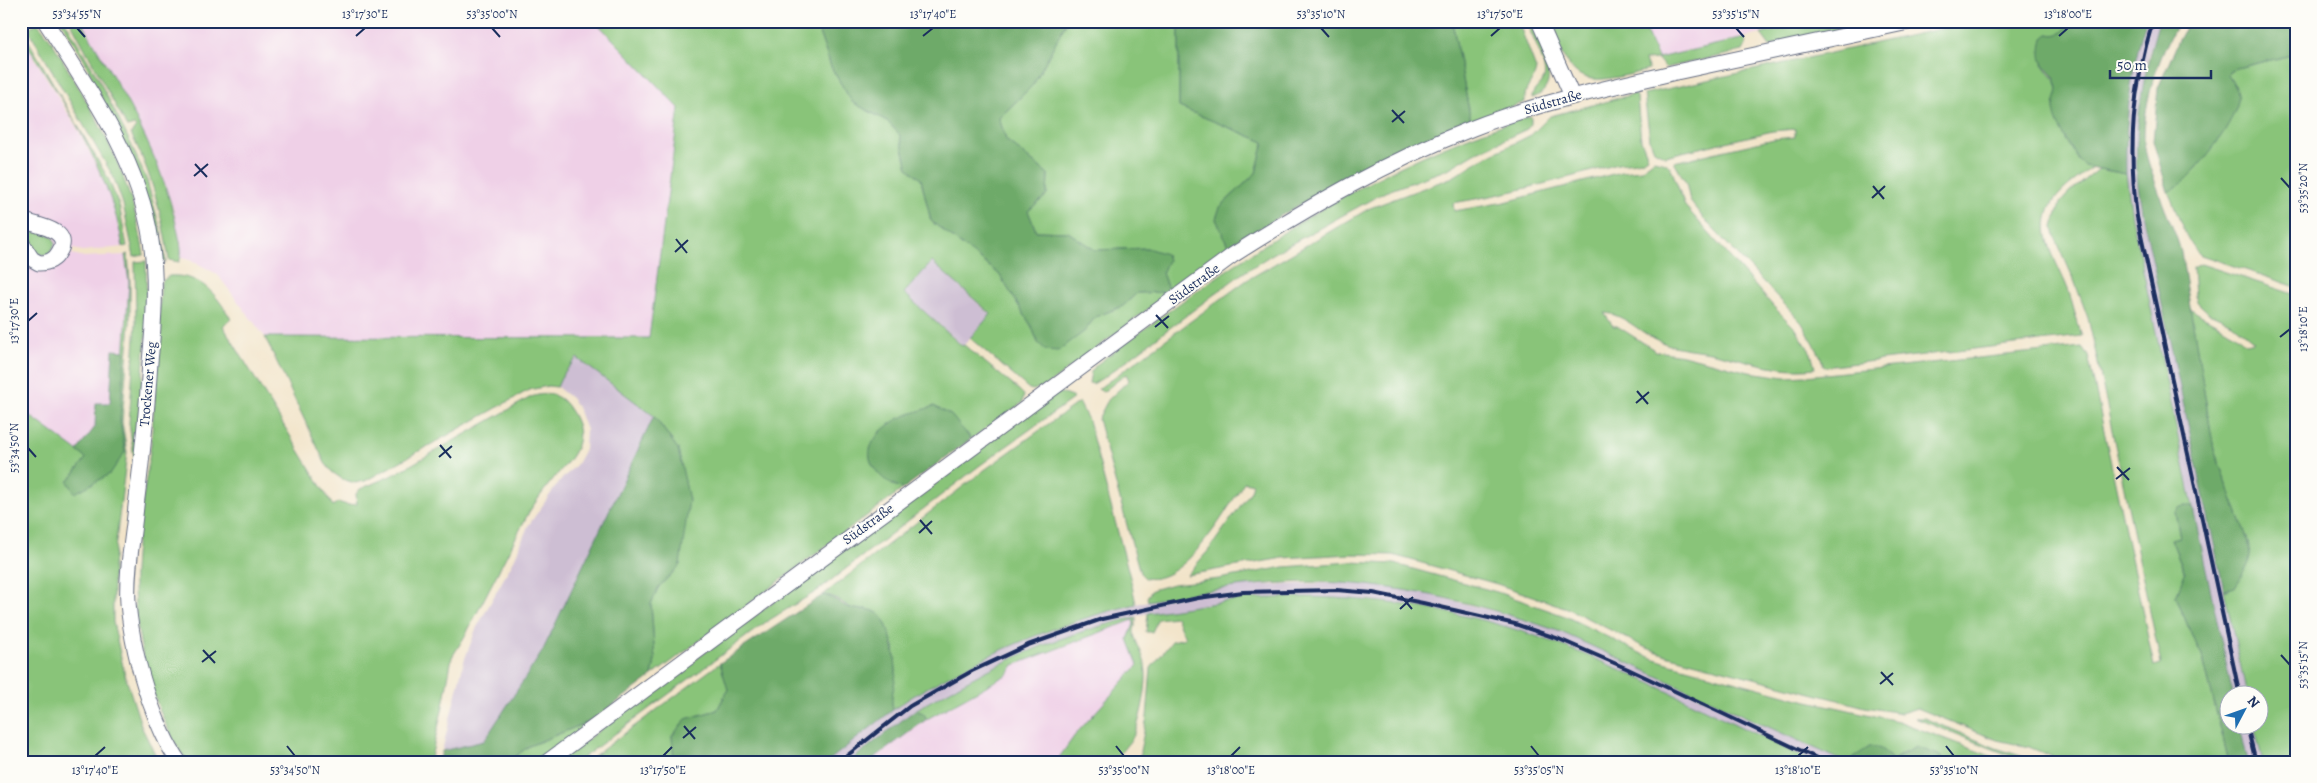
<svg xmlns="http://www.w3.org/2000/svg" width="2317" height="783" viewBox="0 0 2317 783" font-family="Alegreya,serif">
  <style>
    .built { fill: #efd0e7 }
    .industrial { fill: #cdbed3 }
    .green { fill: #89c479; stroke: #527a6c }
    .forest { fill: #6eaa69; stroke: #446c64 }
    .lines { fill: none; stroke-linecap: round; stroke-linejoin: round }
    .street-casing { stroke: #666e83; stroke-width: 17 }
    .street { stroke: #fff; stroke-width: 15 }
    .rail { stroke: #1b2f5e; stroke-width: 4 }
    .ticks { fill: none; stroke: #1b2f5e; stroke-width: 2 }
    .labels { text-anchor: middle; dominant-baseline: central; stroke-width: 4; stroke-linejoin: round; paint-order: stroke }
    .street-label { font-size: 14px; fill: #1b2f5e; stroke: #fdfcf7 }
    .neatline { fill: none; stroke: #1b2f5e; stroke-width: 2 }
    .ticks-label { font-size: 12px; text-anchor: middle; fill: #1b2f5e }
  </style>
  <rect width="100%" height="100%" fill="#fdfcf7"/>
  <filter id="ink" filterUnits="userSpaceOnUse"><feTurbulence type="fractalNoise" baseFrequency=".02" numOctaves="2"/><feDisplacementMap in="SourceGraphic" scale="10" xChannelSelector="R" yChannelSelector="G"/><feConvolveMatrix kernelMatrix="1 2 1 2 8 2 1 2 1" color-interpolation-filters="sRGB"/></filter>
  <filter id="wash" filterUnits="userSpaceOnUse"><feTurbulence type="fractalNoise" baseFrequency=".0096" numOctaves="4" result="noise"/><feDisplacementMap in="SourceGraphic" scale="20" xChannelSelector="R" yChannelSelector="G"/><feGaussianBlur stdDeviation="1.12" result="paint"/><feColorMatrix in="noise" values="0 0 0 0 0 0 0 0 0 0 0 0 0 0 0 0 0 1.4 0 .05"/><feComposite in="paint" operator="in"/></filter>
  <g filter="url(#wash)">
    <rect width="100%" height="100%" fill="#f2e4c9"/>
    <g class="built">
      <path d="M81,21h514l84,87 -30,230 -384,-1 -48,-63 -26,-14 -10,-2v-12l-8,-38 -14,-40 -24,-52z"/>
      <path d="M1641,21h176l-159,37z"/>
      <path d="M21,36l57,94 27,52 15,44 3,21 -40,4 -10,-2 -1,5 12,3 41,-2 4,27 -4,69 -12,-1 -3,53h-14l-1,24 -18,24 -56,-42z"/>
      <path d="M1133,620l1,4 -6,15 10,26 -63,70 -19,27h-187l58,-43 81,-45 6,-9z"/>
    </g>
    <g class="industrial">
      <path d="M2146,21h13l-11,35 -7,42 -4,77 6,42 104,478h-14l-101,-477 -6,-44 -1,-32 4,-44 7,-45z"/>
      <path d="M932,262l59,53 -28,31 -59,-53z"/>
      <path d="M577,358l77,58 -112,236 -58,89 -42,10 22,-90 12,-32 39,-71 13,-32 31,-44 18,-18 8,-15 1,-19 -8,-22 -6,-9 -15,-12 6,-13z"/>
      <path d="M1337,583l36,2 53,9 98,25 37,13 69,31 215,99h-32l-189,-89 -66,-29 -45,-15 -91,-22 -51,-7 -70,-3 -58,2 -95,14 -44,12 -73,25 -56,27 -60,33 -66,52h-22l82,-65 61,-33 57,-25 74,-26 47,-12 94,-15z"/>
      <path d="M2240,726h14l9,36h-15z"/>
    </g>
    <g class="green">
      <path d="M61,21h4l33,57 33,66 16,37 13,47 6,35 -6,-5 -57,-157 -19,-41z"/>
      <path d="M70,21h11c38,66 80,132 96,207 2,11 7,24 2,34l-10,-2c-7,-44 -17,-87 -38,-126l5,-7 -2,-2 -7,2z"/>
      <path d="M595,21h189l32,3 15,43 21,35 35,19 13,14 8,33 13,11 10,42 68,53 33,53 6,16 47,-12 10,-14 28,-11 14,-13 32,-1 -7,-19 6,-13 -21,-12 -52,2 -27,-18 -32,-1 -8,-20 19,-16 1,-21 -42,-34 -7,-22 34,-33 34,-64h112v86l85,35 -8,31 -36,34 -4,12 13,29 -183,138 -13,4 -4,-1 -59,-51 21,-24 -59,-52 -28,31 58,53 2,-1 56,46 4,4 -2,8 -51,36 -4,-6 -68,-15 -19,14 -10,17 22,36 12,3 -252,188 3,-16 -4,-56 7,-16 22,-23 -2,-116 -24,-33 -77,-58 -14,16 -6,13 -9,-1 -19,4 -164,91 -10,2 -13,-4 -10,-7 -7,-9 -60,-126 384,1 30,-230z"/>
      <path d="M1452,21h66l18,48c-1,13 -13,18 -11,33l-54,19z"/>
      <path d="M1525,21h5c9,21 36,66 2,77 0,-9 9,-11 12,-20 4,-13 -13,-44 -19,-57z"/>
      <path d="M1546,21h95l17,37 87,-20 1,7 -3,6 -78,17 -7,-9 -13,1 4,10c-67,16 -74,18 -103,-49z"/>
      <path d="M1817,21h65l-112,25 -9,-12z"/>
      <path d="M1976,21h96c-8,10 -11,16 -24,13l-5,30 13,18 2,8 -4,17 30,59 8,1c-16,14 -38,25 -44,47 -8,26 13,55 21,78 4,14 8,30 13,44l-258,31 -4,-12 -18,-32 -99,-105 -13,-17 -4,-18 -12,-21 100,-23 21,-2v-8l-22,2 -108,25 -11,-6 -4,-10 -6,-46z"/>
      <path d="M37,23c15,15 25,37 36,55 35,59 60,109 71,177l-10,2 -11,-53 -10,-28 -85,-147z"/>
      <path d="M21,28l87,150 11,27 8,41 -4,1c-13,-77 -60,-147 -102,-211z"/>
      <path d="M2296,54v233l-95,-32c-15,-10 -24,-45 -33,-63l29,-24 40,-80 -9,-12 1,-4 8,-4z"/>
      <path d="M1635,94l2,3 4,43 7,17c-9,7 -20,5 -30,7 -55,15 -109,30 -165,39l1,8 51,-9 116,-30 20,-2 13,-10 12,3 5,5 14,38 88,100 23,23 15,24 4,15c-37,5 -70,-9 -105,-16 -17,-3 -38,-4 -53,-12 -18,-8 -33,-26 -53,-27l9,13h4l39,25 27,4 66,17 36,5 21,-1 276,-29 6,8 66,311 7,-2 -65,-310 -8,-36 -14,-38 -19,-43 -2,-10 7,-24 9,-10 30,-24 27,5 6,44 61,290 -6,-2 -12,6 5,25 -9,2 14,35 -9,22 15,38 11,21 27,107h-164l-36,-15 -32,-7 -80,-32 -16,5 -36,-6 -199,-52 -22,-8 -77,-39 -70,-24 -104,-29 -42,-1 -68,4 -96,17 21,-24 43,-60 2,-7 -9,-2c-17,28 -60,104 -99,96l-5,-5 -42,-154 10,-19 21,-20 -3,-6 -23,18 -5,-3 149,-109 123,-72 83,-31 27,-17 51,-25 19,-19z"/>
      <path d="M1531,116v8l-4,5 -52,24 -27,16 -63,23 -114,63 -31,20 -134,101 -13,8 -4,-1 2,-11 5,-7c134,-100 272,-202 435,-249z"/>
      <path d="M30,231c8,-1 25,3 25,12 0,3 -4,8 -6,11l-7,1 -6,-3 -9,-15z"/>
      <path d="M128,254l2,29v39l-8,100 5,30 -14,114v56l12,53 17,53 17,34h-138v-353l66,49 -19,24 57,-30 -5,-31 9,-139 -4,-27z"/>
      <path d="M146,261l1,64 -12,140 -6,-42 7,-100 -1,-61z"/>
      <path d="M2201,264l95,31v467h-33l-9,-36h6v-30l-13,-1 -23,-105h5l21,-36 -3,-16 -33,-88 -24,-142c17,13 40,19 55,35l9,-2 -22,-18 -23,-10 -11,-10 -3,-7 -2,-28z"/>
      <path d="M169,276c32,-2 47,18 62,43l-8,7 110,180 5,-4 9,3 10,-1 -1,-10 4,-5 33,-14 138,-78c15,-5 28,-4 37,10 22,31 7,47 -14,71 -9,11 -17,22 -25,34l-64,124 -13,21 -9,49 -13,56h-243c-35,-50 -55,-130 -53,-191 2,-42 12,-85 17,-127 5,-54 7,-108 10,-162z"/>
      <path d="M1061,393l13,5 -95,68 -162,125 -51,31 -189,140h-20l497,-368z"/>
      <path d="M1079,402l9,18 43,161 5,23c-65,16 -128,40 -187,72 -19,10 -38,20 -56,34l-2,-11 5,-27 -2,-26 -10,-26 -18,-11c-15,3 -19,-5 -31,-11 -3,-2 -9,-3 -12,-3l160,-124z"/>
      <path d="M1350,562l45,2 102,28 68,24 79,39 20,7 135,37 99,22 108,41h-62l-5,-7 -34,-3 -12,8 -12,-11 -27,8v5h-9l-284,-130c-60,-21 -124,-39 -187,-46 -75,-10 -153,1 -226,15l-1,-4 5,-7 21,-6 46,-5 65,-12z"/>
      <path d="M1301,597c87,1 175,16 257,47 87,33 171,78 255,118h-672l-1,-11 7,-34 4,-49 21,-27 13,-3 -9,-21 -18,2 -6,13h-6l2,-19 95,-14z"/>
      <path d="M1136,617c1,6 -3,12 -2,18 3,10 9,19 11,29 4,19 -4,52 -10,69 -5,11 -15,17 -19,29h-60l19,-27 63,-70 -10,-26 6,-15 -1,-4 -119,45 -6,9 -81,45 -4,-6 -8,-3c37,-21 75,-43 115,-59 34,-15 70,-25 106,-34z"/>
      <path d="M720,663l8,26 -11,21 -31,9 -14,17 2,26h-88z"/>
      <path d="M1915,718h9l72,30 43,14h-13z"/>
      <path d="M593,720l-57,42h-28l21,-16z"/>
    </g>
    <g class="forest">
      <path d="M784,21h283l-34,64 -34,33 7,22 42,34 -1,21 -19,16 8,20 32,1 27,18 52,-2 19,6 2,6 -6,13 7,19 -32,1 -14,13 -28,11 -10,14 -27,20 -12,-1 -8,-7 -6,-16 -33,-53 -68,-53 -10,-42 -13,-11 -8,-33 -13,-14 -35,-19 -21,-35 -15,-43z"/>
      <path d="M1179,21h273l19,100c-86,36 -164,76 -242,127l-13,-29 4,-12 36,-34 8,-31 -85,-35z"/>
      <path d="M2072,21h74c-16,50 -21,101 -20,153l-42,-8 -5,-5c-8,-14 -25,-38 -25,-54 0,-8 6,-15 3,-23 -8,-22 -21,-14 -14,-46l5,-4c13,3 16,-3 24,-13z"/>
      <path d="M2159,21h20c-21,37 -35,77 -35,119 0,14 11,41 16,55 6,20 16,37 21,57l33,198 33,88 3,16 -1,9 -14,24 -11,3 -81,-373c-2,-14 -5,-28 -6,-42 -3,-52 7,-105 22,-154z"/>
      <path d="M2189,21h28l1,5 30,-5h48v33l-59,14 -8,4 -1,4c6,8 12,15 10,25 -4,24 -48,82 -70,91l-15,-51 5,-53 20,-46z"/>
      <path d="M113,350l12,1 -5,70 5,31 -15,22 -35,19 -7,-11 18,-24 -9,-7 18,-24 1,-24h14z"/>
      <path d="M934,406l17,9 20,24 -67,49c-14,-3 -23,-9 -31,-22 -12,-19 10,-40 27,-48 10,-5 23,-8 34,-12z"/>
      <path d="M654,416l24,33 11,51 -9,65 -22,23 -7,16 4,56 -3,16 -59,44 -64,26 -21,16h-69l3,-11 42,-10 58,-89z"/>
      <path d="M2187,506l6,2 40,187 -3,1v30h10l8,36h-19l-27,-107 -11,-21 -15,-38 9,-23 -14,-34 9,-2 -5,-25 5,-5z"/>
      <path d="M823,595c12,2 16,9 27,13 9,3 18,-1 26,4 14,7 20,45 20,60 -1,14 -6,24 -3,38l-66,52h-153l-2,-26 14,-17 31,-9 11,-20 -8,-27z"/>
      <path d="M915,710l8,3 4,6 -58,43h-20z"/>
      <path d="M1871,746l10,3 12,11 23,-13 23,8 5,7h-90v-5z"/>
    </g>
  </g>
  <g filter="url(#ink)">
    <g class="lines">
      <defs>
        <g id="street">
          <path d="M45,21c44,68 94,139 106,220 6,40 3,81 -1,121 -3,48 -8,96 -14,144 -3,32 -10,65 -8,97 3,34 11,67 22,99 8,21 16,42 29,60"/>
          <path d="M1539,21l33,75"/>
          <path d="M21,220c13,5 53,9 38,32 -4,8 -11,11 -20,11l-7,-4 -11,-17"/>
          <path d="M547,762l686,-507c77,-49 155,-94 240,-127 67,-26 138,-41 208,-57 77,-17 155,-33 232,-50"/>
        </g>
      </defs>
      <use href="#street" class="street-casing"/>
      <use href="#street" class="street"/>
      <g class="rail">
        <path d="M2153,21c-21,68 -25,127 -16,196l103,479"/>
        <path d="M2247,726l9,36"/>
        <path d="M839,762l71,-56 62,-35 56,-26 74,-26 96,-21 45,-6 93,-2 37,3 50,10 92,21 44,15 69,30 197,93"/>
      </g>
    </g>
  </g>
  <path class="ticks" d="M77,28l8,9M492,28l8,9M1321,28l8,9M1736,28l8,9M356,36l9,-8M923,36l10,-8M1491,36l9,-8M2059,36l9,-8M1392,110l12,13M1392,122l13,-11M195,164l12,13M194,176l14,-12M2281,178l9,10M1873,186l11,13M1872,198l13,-12M676,239l11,14M675,252l13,-12M1156,315l12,13M28,321l9,-8M1155,327l14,-11M2280,337l10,-8M1637,391l11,13M1636,403l13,-11M440,445l11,13M28,448l8,9M439,457l13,-11M2117,467l12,13M2116,479l14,-11M920,520l12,14M919,533l13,-12M1401,596l11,13M1400,609l13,-12M203,650l12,13M2281,655l9,10M202,662l14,-11M1881,672l12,13M1880,684l13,-11M684,726l11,13M683,738l13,-11M287,746l8,10M1116,746l8,10M1531,746l8,10M1946,746l8,10M95,756l10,-9M663,756l9,-9M1231,756l9,-9M1798,756l10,-9"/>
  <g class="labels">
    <g class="street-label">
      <text transform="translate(1553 102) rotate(-16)">Südstraße</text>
      <text transform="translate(1194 284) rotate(-36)">Südstraße</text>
      <text transform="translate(148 384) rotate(-85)">Trockener Weg</text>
      <text transform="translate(868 524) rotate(-36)">Südstraße</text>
    </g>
  </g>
  <rect width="2317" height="783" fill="none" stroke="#fdfcf7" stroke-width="55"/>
  <g transform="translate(2244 710) rotate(49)"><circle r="24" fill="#fdfcf7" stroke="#a3aaba"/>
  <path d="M0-4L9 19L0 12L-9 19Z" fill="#1f6fb2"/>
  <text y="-8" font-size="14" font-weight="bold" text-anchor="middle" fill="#1b2f5e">N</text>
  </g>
  <path d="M2110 70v8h101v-8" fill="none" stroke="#1b2f5e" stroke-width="2.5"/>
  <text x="2117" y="70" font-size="15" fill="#1b2f5e" stroke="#fdfcf7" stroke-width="4" paint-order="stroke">50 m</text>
  <rect x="28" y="28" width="2262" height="728" class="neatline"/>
  <g class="ticks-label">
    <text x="77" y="18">53°34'55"N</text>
    <text x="365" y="18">13°17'30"E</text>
    <text x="492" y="18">53°35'00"N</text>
    <text x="933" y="18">13°17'40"E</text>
    <text x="1321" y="18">53°35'10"N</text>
    <text x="1500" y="18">13°17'50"E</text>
    <text x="1736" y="18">53°35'15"N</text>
    <text x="2068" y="18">13°18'00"E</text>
    <text transform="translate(2303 188) rotate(-90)" y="4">53°35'20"N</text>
    <text transform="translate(14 321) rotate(-90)" y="4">13°17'30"E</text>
    <text transform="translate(2303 329) rotate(-90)" y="4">13°18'10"E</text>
    <text transform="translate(14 448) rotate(-90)" y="4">53°34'50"N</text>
    <text transform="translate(2303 665) rotate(-90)" y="4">53°35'15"N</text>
    <text x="95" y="774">13°17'40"E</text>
    <text x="295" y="774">53°34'50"N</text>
    <text x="663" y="774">13°17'50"E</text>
    <text x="1124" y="774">53°35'00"N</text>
    <text x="1231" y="774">13°18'00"E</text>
    <text x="1539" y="774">53°35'05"N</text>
    <text x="1798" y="774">13°18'10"E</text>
    <text x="1954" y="774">53°35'10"N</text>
  </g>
</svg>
